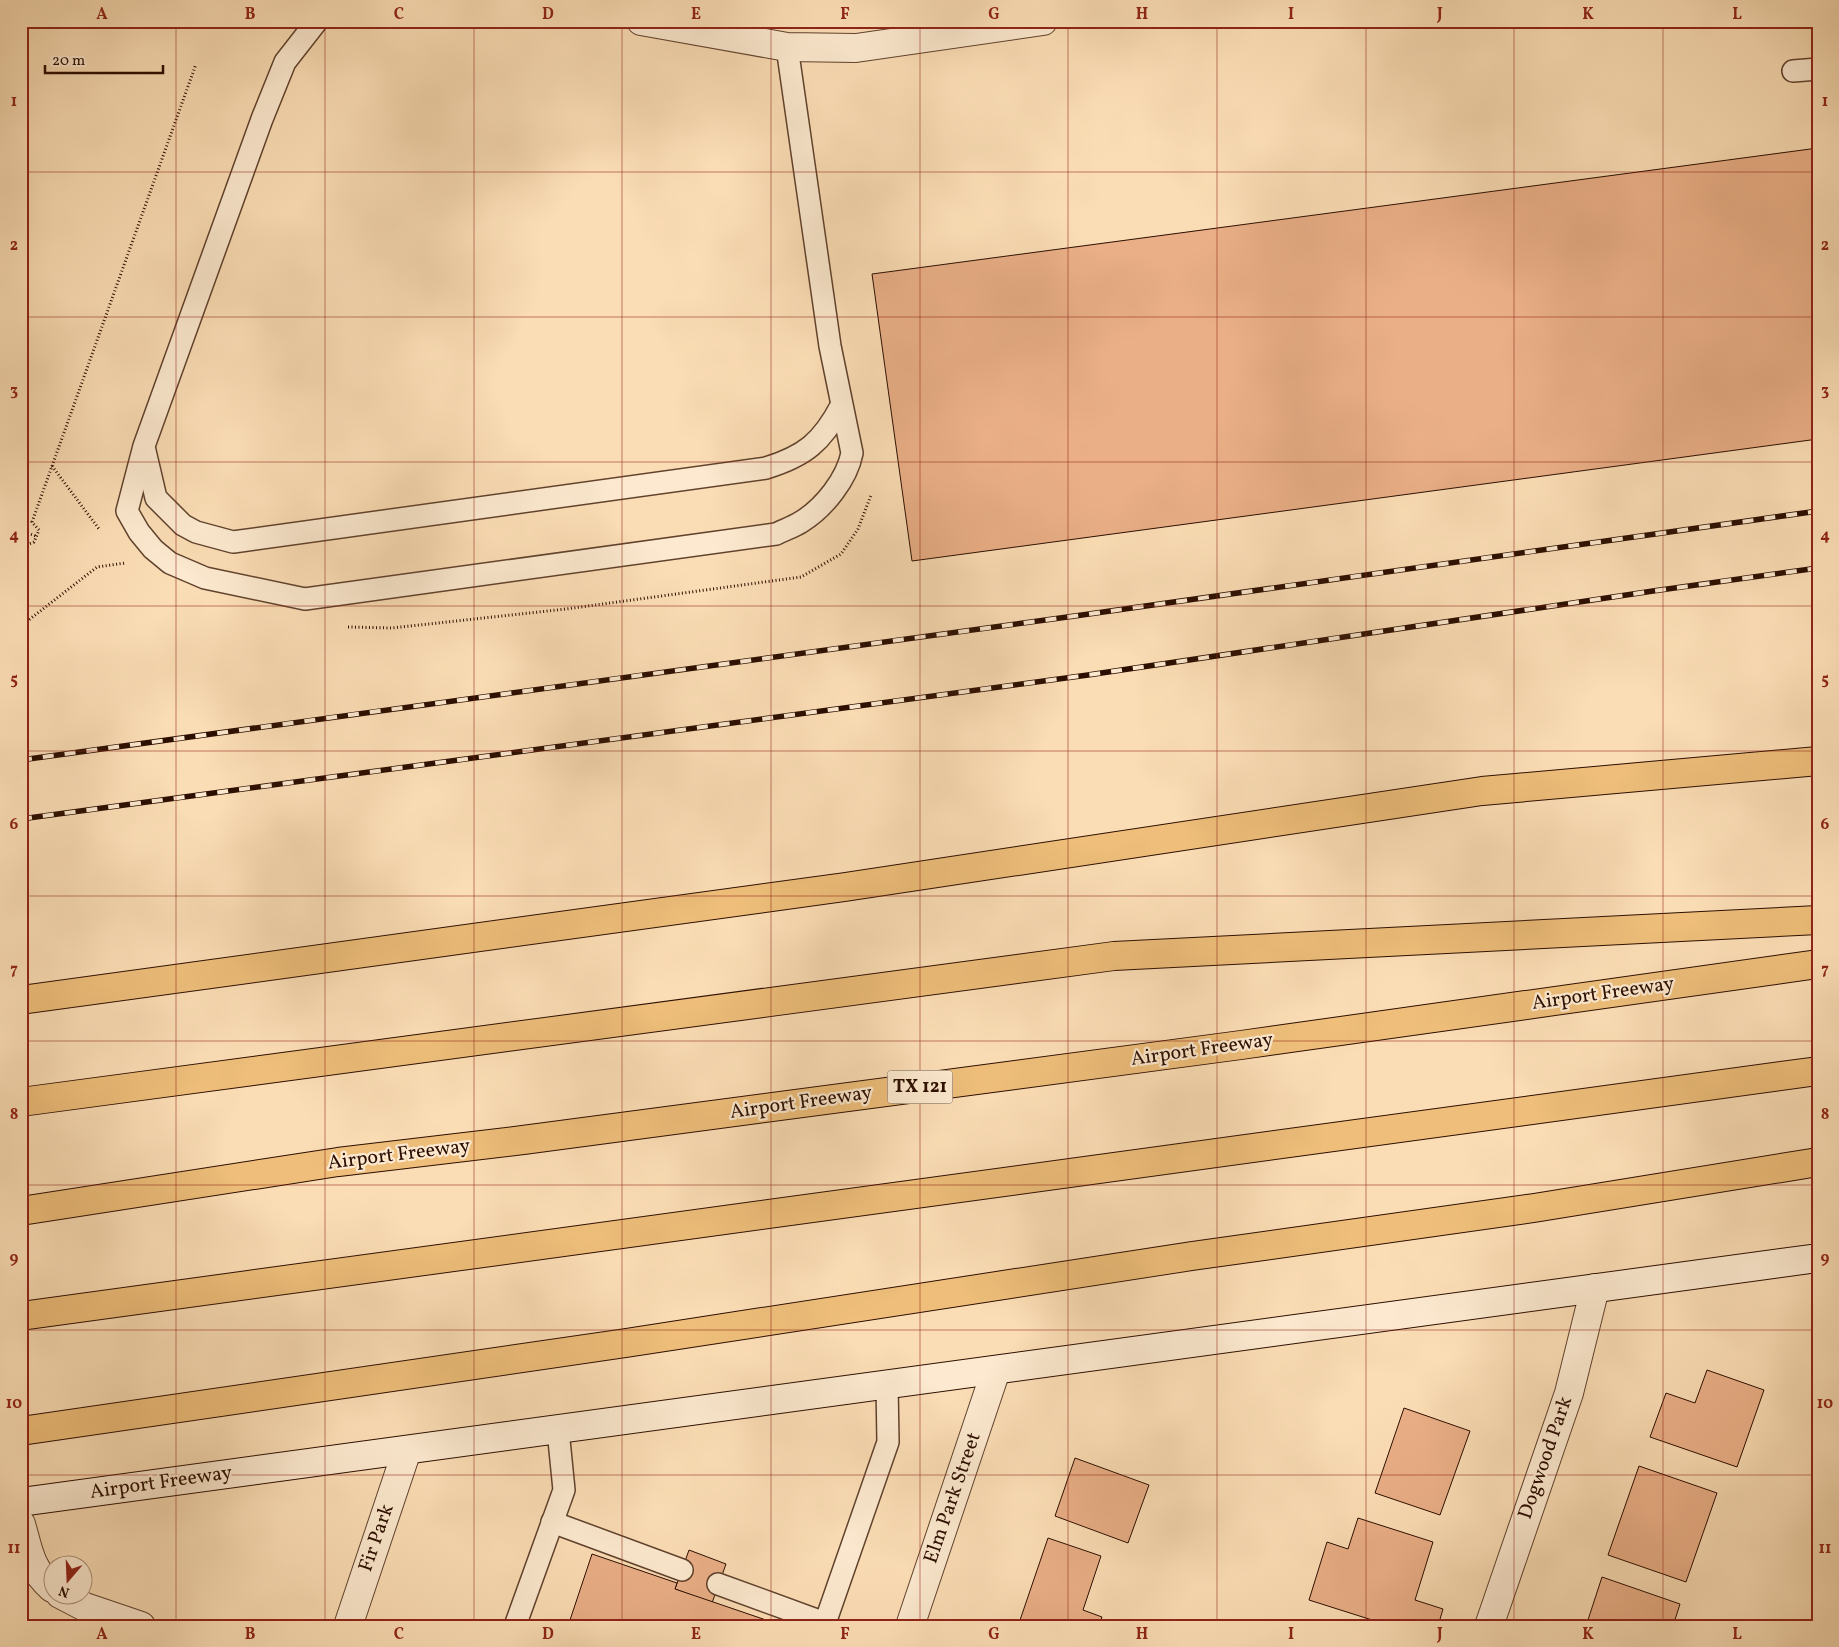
<svg xmlns="http://www.w3.org/2000/svg" width="1839" height="1647" viewBox="0 0 1839 1647" font-family="Vollkorn,serif">
  <style>
    .building { fill: #eaaf87; stroke: #2c0e00 }
    .lines { fill: none; stroke-linecap: round; stroke-linejoin: round }
    .service-casing { stroke: #60422d; stroke-width: 24 }
    .minor-casing { stroke: #60422d; stroke-width: 30 }
    .secondary-casing { stroke: #2c0e00; stroke-width: 30 }
    .motorway-casing { stroke: #2c0e00; stroke-width: 30 }
    .path { stroke: #2c0e00; stroke-width: 3; stroke-dasharray: 1 2.5; stroke-linecap: butt }
    .service { stroke: #fce9cf; stroke-width: 21 }
    .minor { stroke: #fce9cf; stroke-width: 28 }
    .secondary { stroke: #fce9cf; stroke-width: 28 }
    .motorway { stroke: #eebe7a; stroke-width: 28 }
    .rail-casing { stroke: #2c0e00; stroke-width: 5.5 }
    .rail { stroke: #fce9cf; stroke-width: 4; stroke-dasharray: 11; stroke-linecap: butt }
    .grid { fill: none; stroke: #8f2418; stroke-width: 1; stroke-opacity: 0.55 }
    .labels { text-anchor: middle; dominant-baseline: central; stroke-width: 4.5; stroke-linejoin: round; paint-order: stroke }
    .shield { fill: #fce9cf; stroke: #6a503e; stroke-width: 1 }
    .shield-label { font-size: 19px; font-weight: bold; fill: #2c0e00 }
    .street-label { font-size: 20px; fill: #2c0e00; stroke: #fce9cf }
    .neatline { fill: none; stroke: #8f2418; stroke-width: 2 }
    .grid-label { font-size: 16px; text-anchor: middle; font-weight: bold; fill: #8f2418 }
  </style>
  <rect width="100%" height="100%" fill="#fbddb5"/>
  <filter id="stains"><feTurbulence type="fractalNoise" baseFrequency=".004" numOctaves="4"/><feColorMatrix values="0 0 0 0 .2 0 0 0 0 .09 0 0 0 0 .02 0 0 0 .5 -.17"/></filter>
  <radialGradient id="worn" r=".72"><stop offset=".6" stop-color="#630" stop-opacity="0"/><stop offset="1" stop-color="#630" stop-opacity=".3"/></radialGradient>
  <g class="building">
    <path d="M1818,148v291l-906,122 -40,-287z"/>
    <path d="M1707,1370l57,20 -27,77 -87,-30 16,-44 29,10z"/>
    <path d="M1404,1408l66,23 -30,84 -65,-22z"/>
    <path d="M1075,1458l74,27 -21,58 -73,-27z"/>
    <path d="M1639,1466l78,27 -31,89 -78,-27z"/>
    <path d="M1358,1518l75,24 -18,58 28,9 -5,17h-47l-82,-26 18,-58 21,7z"/>
    <path d="M1048,1538l53,18 -18,54 19,7 -3,9h-81z"/>
    <path d="M689,1550l37,14 -14,39 -37,-14z"/>
    <path d="M592,1554l85,29 -2,6 91,31 -2,6h-196z"/>
    <path d="M1602,1577l78,27 -7,22h-87z"/>
  </g>
  <g class="lines">
    <defs>
      <g id="service">
        <path d="M317,21l-32,41 -23,57 -118,327 -17,65 12,21 14,17 17,14 35,15 100,21 471,-65c8,-4 17,-7 25,-12 23,-14 46,-43 51,-69l-22,-107 -43,-299"/>
        <path d="M1793,71l25,-2"/>
        <path d="M145,451l11,47 27,27 13,7 37,10 533,-74c39,-12 56,-26 75,-62"/>
        <path d="M552,1522l130,48"/>
        <path d="M718,1584l107,39"/>
        <path d="M515,1626l49,-136 -6,-60"/>
        <path d="M824,1626l64,-184 -1,-57"/>
      </g>
      <g id="minor">
        <path d="M641,21l146,26 69,1 187,-27"/>
        <path d="M21,1524c8,28 9,44 31,64"/>
        <path d="M60,1594l25,13 56,19"/>
        <path d="M348,1626l59,-176"/>
        <path d="M910,1626l86,-256"/>
        <path d="M1489,1626l80,-233 26,-105"/>
      </g>
      <path id="secondary" d="M21,1502l1797,-244"/>
      <g id="motorway">
        <path d="M21,1000l824,-113 637,-96 336,-30"/>
        <path d="M21,1102l1093,-146 704,-36"/>
        <path d="M21,1211l317,-49 185,-22 718,-95 577,-81"/>
        <path d="M21,1316l1797,-245"/>
        <path d="M21,1431l605,-88 566,-87 342,-48 284,-46"/>
      </g>
    </defs>
    <use href="#service" class="service-casing"/>
    <use href="#minor" class="minor-casing"/>
    <use href="#secondary" class="secondary-casing"/>
    <use href="#motorway" class="motorway-casing"/>
    <g class="path">
      <path d="M52,466l47,63"/>
      <path d="M21,531l15,5"/>
      <path d="M21,553l3,-7 10,-4 5,-12 -7,-8 164,-458"/>
      <path d="M21,626l76,-59 28,-4"/>
      <path d="M348,627l44,1 174,-19 235,-32 40,-23 17,-25 13,-34"/>
    </g>
    <use href="#service" class="service"/>
    <use href="#minor" class="minor"/>
    <use href="#secondary" class="secondary"/>
    <use href="#motorway" class="motorway"/>
    <defs>
      <g id="rail">
        <path d="M21,760l1061,-145 736,-104"/>
        <path d="M21,819l1067,-144 565,-84 165,-23"/>
      </g>
    </defs>
    <use href="#rail" class="rail-casing"/>
    <use href="#rail" class="rail"/>
  </g>
  <path class="grid" d="M176,21v1605M325,21v1605M474,21v1605M622,21v1605M771,21v1605M920,21v1605M1068,21v1605M1217,21v1605M1366,21v1605M1514,21v1605M1663,21v1605M21,172h1797M21,317h1797M21,462h1797M21,606h1797M21,751h1797M21,896h1797M21,1041h1797M21,1185h1797M21,1330h1797M21,1475h1797"/>
  <g class="labels">
    <rect class="shield" x="887.5" y="1070.5" width="65" height="33" rx="4"/>
    <g class="shield-label">
      <text x="920" y="1087">TX 121</text>
    </g>
    <g class="street-label">
      <text transform="translate(1603 994) rotate(-8)">Airport Freeway</text>
      <text transform="translate(1202 1050) rotate(-8)">Airport Freeway</text>
      <text transform="translate(801 1103) rotate(-8)">Airport Freeway</text>
      <text transform="translate(399 1155) rotate(-7)">Airport Freeway</text>
      <text transform="translate(1546 1458) rotate(-71)">Dogwood Park</text>
      <text transform="translate(161 1483) rotate(-8)">Airport Freeway</text>
      <text transform="translate(953 1498) rotate(-71)">Elm Park Street</text>
      <text transform="translate(377 1538) rotate(-71)">Fir Park</text>
    </g>
  </g>
  <rect width="1839" height="1647" fill="none" stroke="#fbddb5" stroke-width="55"/>
  <g transform="translate(68 1580) rotate(199)"><circle r="24" fill="#fce9cf" stroke="#a9917c"/>
  <path d="M0-4L9 19L0 12L-9 19Z" fill="#8f2418"/>
  <text y="-8" font-size="14" font-weight="bold" text-anchor="middle" fill="#2c0e00">N</text>
  </g>
  <path d="M45 65v8h118v-8" fill="none" stroke="#2c0e00" stroke-width="2.5"/>
  <text x="52" y="65" font-size="15" fill="#2c0e00" stroke="#fce9cf" stroke-width="4" paint-order="stroke">20 m</text>
  <rect x="28" y="28" width="1784" height="1592" class="neatline"/>
  <g class="grid-label">
    <text x="102" y="19">A</text>
    <text x="250" y="19">B</text>
    <text x="399" y="19">C</text>
    <text x="548" y="19">D</text>
    <text x="696" y="19">E</text>
    <text x="845" y="19">F</text>
    <text x="994" y="19">G</text>
    <text x="1142" y="19">H</text>
    <text x="1291" y="19">I</text>
    <text x="1440" y="19">J</text>
    <text x="1588" y="19">K</text>
    <text x="1737" y="19">L</text>
    <text x="14" y="106">1</text>
    <text x="1825" y="106">1</text>
    <text x="14" y="250">2</text>
    <text x="1825" y="250">2</text>
    <text x="14" y="395">3</text>
    <text x="1825" y="395">3</text>
    <text x="14" y="540">4</text>
    <text x="1825" y="540">4</text>
    <text x="14" y="684">5</text>
    <text x="1825" y="684">5</text>
    <text x="14" y="829">6</text>
    <text x="1825" y="829">6</text>
    <text x="14" y="974">7</text>
    <text x="1825" y="974">7</text>
    <text x="14" y="1119">8</text>
    <text x="1825" y="1119">8</text>
    <text x="14" y="1263">9</text>
    <text x="1825" y="1263">9</text>
    <text x="14" y="1408">10</text>
    <text x="1825" y="1408">10</text>
    <text x="14" y="1553">11</text>
    <text x="1825" y="1553">11</text>
    <text x="102" y="1639">A</text>
    <text x="250" y="1639">B</text>
    <text x="399" y="1639">C</text>
    <text x="548" y="1639">D</text>
    <text x="696" y="1639">E</text>
    <text x="845" y="1639">F</text>
    <text x="994" y="1639">G</text>
    <text x="1142" y="1639">H</text>
    <text x="1291" y="1639">I</text>
    <text x="1440" y="1639">J</text>
    <text x="1588" y="1639">K</text>
    <text x="1737" y="1639">L</text>
  </g>
  <rect width="100%" height="100%" filter="url(#stains)"/>
  <rect width="100%" height="100%" fill="url(#worn)"/>
</svg>
